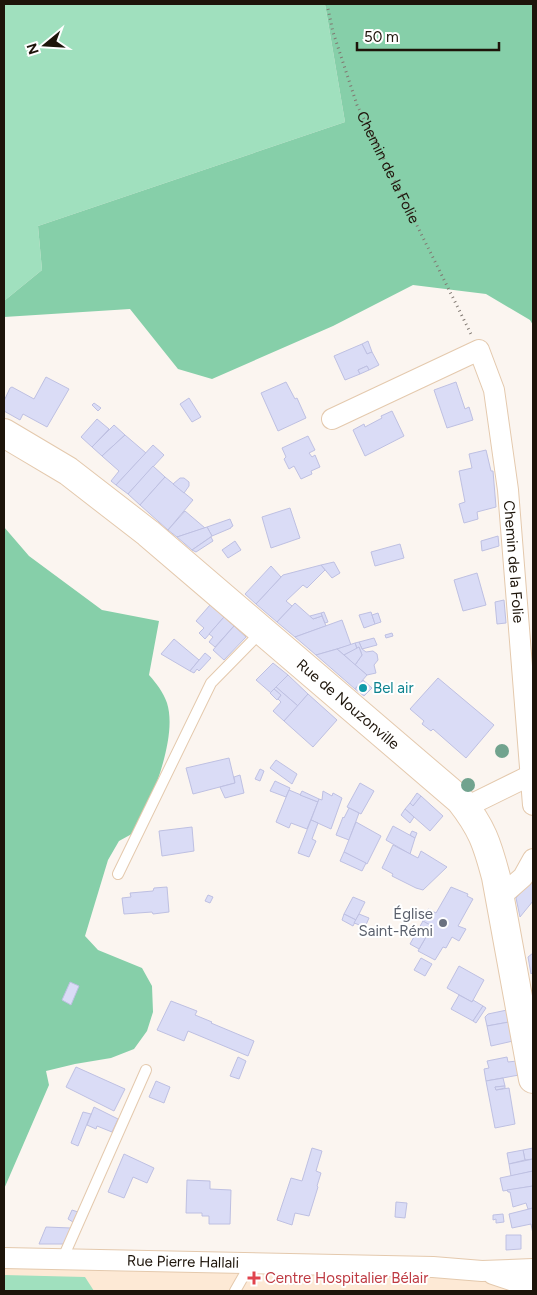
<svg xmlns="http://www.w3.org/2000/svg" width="537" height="1295" viewBox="0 0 537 1295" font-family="Figtree,sans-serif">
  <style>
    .built { fill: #fde9d5 }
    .green { fill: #a0e0be }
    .forest { fill: #86cfa9 }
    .building { fill: #dadcf6; stroke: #bec0e2 }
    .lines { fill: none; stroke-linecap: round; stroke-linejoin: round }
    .service-casing { stroke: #e4c9ad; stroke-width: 12 }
    .minor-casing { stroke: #e4c9ad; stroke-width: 22 }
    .secondary-casing { stroke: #e4c9ad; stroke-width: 30 }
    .path { stroke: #817972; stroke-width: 3; stroke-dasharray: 1 4; stroke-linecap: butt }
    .service { stroke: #fff; stroke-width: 10 }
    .minor { stroke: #fff; stroke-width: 20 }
    .secondary { stroke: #fff; stroke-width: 28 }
    .tree { fill: #71a38e }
    .culture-dot { fill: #0f9aa8; stroke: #fff; stroke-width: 2 }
    .worship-dot { fill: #6b7280; stroke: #fff; stroke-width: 2 }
    .health-dot { fill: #e0444e; stroke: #fff; stroke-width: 2 }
    .labels { text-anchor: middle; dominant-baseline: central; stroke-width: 4; stroke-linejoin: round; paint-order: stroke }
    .street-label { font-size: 15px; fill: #1d140a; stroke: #fff }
    .culture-label { font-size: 15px; fill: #0d838f; stroke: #fff; text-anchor: start }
    .worship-label { font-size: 15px; fill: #5b616d; stroke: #fff; text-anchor: end }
    .health-label { font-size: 15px; fill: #be3a42; stroke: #fff; text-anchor: start }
  </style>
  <rect width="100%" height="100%" fill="#fbf5f0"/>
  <path class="built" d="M4,1260l429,7 93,24h-522z"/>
  <g class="green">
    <path d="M4,4h321l20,118 -307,104 4,44 -38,31z"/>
    <path d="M4,1275l81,2 9,14h-90z"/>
  </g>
  <g class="forest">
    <path d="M325,4h208v321l-3,-5 -44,-26 -73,-9 -80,41 -121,53 -34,-10 -48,-60 -126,8v-16l38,-31 -4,-44 307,-104z"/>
    <path d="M4,527l25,29 73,54 57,11 -10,54c8,9 14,17 18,28 11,35 -16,95 -28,127l-20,11 -11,19 -23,76 13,14 44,18 10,18 1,26 -6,19 -13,18 -23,9 -36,6 -29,7 3,14 -45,104z"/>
  </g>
  <g class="building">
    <path d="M368,341l4,11 -5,2 -5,-10z"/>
    <path d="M362,344l5,10 5,-2 7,13 -10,5 -2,-4 -9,4 2,4 -15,6 -11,-24z"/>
    <path d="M367,366l2,4 -9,4 -2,-4z"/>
    <path d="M46,377l23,12 -22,38 -24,-13 -3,6 -16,-9v-10l6,-13 2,-1 22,12z"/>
    <path d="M286,382l9,17 2,-1 9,20 -28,13 -17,-38z"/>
    <path d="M456,382l9,27 4,-2 4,13 -26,8 -13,-38z"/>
    <path d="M189,398l12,19 -9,5 -12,-18z"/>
    <path d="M94,403l7,5 -3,3 -6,-6z"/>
    <path d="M392,411l12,25 -39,20 -12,-26 11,-6 1,3 17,-9 -1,-2z"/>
    <path d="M97,419l12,10 -17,18 -11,-10z"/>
    <path d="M114,425l11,10 -23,21 -10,-9z"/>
    <path d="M125,435l21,18 -30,32 -5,-4 8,-10 -17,-15z"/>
    <path d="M308,436l7,14 -6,3 3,4 3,-2 5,12 -9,4 1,3 -11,5 -7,-13 -5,3 -5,-10 2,-2 -4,-9z"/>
    <path d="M153,445l11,10 -36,39 -12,-9z"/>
    <path d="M486,450l5,21h2l3,36 -19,5 1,7 -14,4 -5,-19 6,-2 -6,-31 13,-3 -3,-14z"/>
    <path d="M153,466l12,11 -25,28 -12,-11z"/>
    <path d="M165,477l28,23 -25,30 -28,-25z"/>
    <path d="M180,478h4l5,4v4l-5,7 -11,-9z"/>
    <path d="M290,508l10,30 -29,10 -9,-31z"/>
    <path d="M185,511l20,17 -28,9 -9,-7z"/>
    <path d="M230,519l3,7 -2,1v1l-19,8 -5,-9z"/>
    <path d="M207,527l5,9 -20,14 -15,-13z"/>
    <path d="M498,536l1,10 -17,5 -1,-10z"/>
    <path d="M211,537l2,4 -17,11 -4,-2z"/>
    <path d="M235,541l6,9 -13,8 -6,-8z"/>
    <path d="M400,544l4,14 -29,8 -4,-14z"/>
    <path d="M334,562l6,11 -8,5 -11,-13z"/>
    <path d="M321,565l4,5 -18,18 -4,-3 -17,16 6,5 -15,16 -21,-18 27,-29z"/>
    <path d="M271,566l10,11 -25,27 -11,-10z"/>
    <path d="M477,573l9,32 -23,6 -9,-31z"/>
    <path d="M504,600l2,23 -9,1 -2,-22z"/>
    <path d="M295,603l18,16 9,-3 4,10 -31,11 -18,-15z"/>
    <path d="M210,605l14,12 -19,22 -6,-6 5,-5 -8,-7z"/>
    <path d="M324,612l4,10 -3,1 -4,-10z"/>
    <path d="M371,612l4,12 -11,4 -5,-13z"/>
    <path d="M321,613l1,3 -9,3 -3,-3z"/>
    <path d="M378,613l3,9 -6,2 -3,-9z"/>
    <path d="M224,617l10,9 -19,21 -6,-5 4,-5 -4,-3z"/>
    <path d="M342,620l9,25 -35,10 -21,-18z"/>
    <path d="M234,626l12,11 -22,23 -11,-10z"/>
    <path d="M392,633l1,3 -7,2 -1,-3z"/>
    <path d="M374,638l3,7 -15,4 -3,-7z"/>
    <path d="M174,639l25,21 -9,11 -29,-17z"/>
    <path d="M359,642l3,7 4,3 7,-1 4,3 1,6 -4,5 2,8 -9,2 -12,-10 7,-10 -3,-8 -2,1 -2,-5z"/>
    <path d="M355,643l2,6 -13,6 -7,-6z"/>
    <path d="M359,647l3,8 -7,10 -11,-10z"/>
    <path d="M337,649l30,26 -12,14 -39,-34z"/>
    <path d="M205,653l6,5 -12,13 -2,-2 -3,4 -4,-2z"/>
    <path d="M273,663l15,12 -17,18 -15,-13z"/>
    <path d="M288,675l20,19 -10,12 -22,-19z"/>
    <path d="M438,678l56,47 -28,33 -33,-29 -2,2 -9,-7 2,-3 -14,-12z"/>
    <path d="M363,680l9,8 -8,8 -9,-7z"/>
    <path d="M276,687l22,19 -14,15 -11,-10 8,-9 -3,-3 3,-4 -7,-6z"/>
    <path d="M274,689l7,6 -4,5 -7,-7z"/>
    <path d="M308,694l29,26 -24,27 -29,-26z"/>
    <path d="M229,758l6,25 -42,11 -7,-26z"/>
    <path d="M276,760l21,14 -5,10 -22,-16z"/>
    <path d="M260,769l4,2 -4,10 -5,-2z"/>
    <path d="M240,775l4,18 -19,5 -5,-11 15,-4 -1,-6z"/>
    <path d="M275,781l15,7 -4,9 -16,-6z"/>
    <path d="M360,783l14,8 -13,23 -14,-7z"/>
    <path d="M289,790l29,12 -11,27 -16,-6 -2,5 -13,-6z"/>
    <path d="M302,791l17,8 -1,3 -18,-7z"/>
    <path d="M323,791l9,5 1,-3 9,5 -11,31 -20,-9 8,-21 3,1z"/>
    <path d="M417,793l4,3 -8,10 -3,-3z"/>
    <path d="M421,796l22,20 -13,15 -25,-22 5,-6 3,3z"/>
    <path d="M349,808l10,5 -10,27 -13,-5 7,-18 1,1z"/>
    <path d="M405,809l9,8 -4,6 -9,-8z"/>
    <path d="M311,820l7,3 -6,16 4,2 -7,16 -11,-4z"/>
    <path d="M356,822l25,14 -14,28 -23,-12z"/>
    <path d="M393,826l22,12 -5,16 -24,-14z"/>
    <path d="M192,827l2,24 -32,5 -3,-25z"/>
    <path d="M412,831l5,2 -2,5 -5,-3z"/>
    <path d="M393,845l25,13 3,-7 26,16 -24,23 -7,-2 -24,-12 1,-2 -11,-6z"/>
    <path d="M344,852l22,11 -4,8 -22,-10z"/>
    <path d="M533,878v23l-13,16 -4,-19z"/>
    <path d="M167,887l2,25 -16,2 -1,-2 -28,2 -2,-16 9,-1 -1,-4 23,-2 1,-3z"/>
    <path d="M451,887l17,7 -1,2 6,3 -15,27 8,3 -7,12 -7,-4 -6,11 -3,-1 -8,13 -17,-9 8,-14 -2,-1 6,-11 -8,-4 6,-12 8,4z"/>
    <path d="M208,895l5,2 -3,6 -5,-2z"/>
    <path d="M353,897l12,5 -9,18 -12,-6z"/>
    <path d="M344,914l12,6 -3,6 -11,-6z"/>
    <path d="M359,914l10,4 -4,9 -11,-4z"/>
    <path d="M423,921l7,4 -6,11 2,1 -7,12 -9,-5z"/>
    <path d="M533,953v19l-2,2 -3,-17z"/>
    <path d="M421,958l11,6 -7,12 -11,-6z"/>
    <path d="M459,966l25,14 -12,22 -25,-14z"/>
    <path d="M70,982l9,4 -8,19 -9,-5z"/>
    <path d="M459,995l13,7 1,-2 10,6 -10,15 -22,-12z"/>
    <path d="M171,1001l26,10 -2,4 17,7 -1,1 43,18 -6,15 -60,-25 -4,10 -27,-11z"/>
    <path d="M483,1006l3,2 -10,15 -3,-2z"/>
    <path d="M507,1010l2,12 -22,4 -2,-9 3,-3z"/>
    <path d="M509,1022l4,19 -22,5 -4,-20z"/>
    <path d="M238,1057l8,4 -7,18 -9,-3z"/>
    <path d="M507,1057l1,5 9,-1 2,14 -33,6 -2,-12 5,-1 -2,-7z"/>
    <path d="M76,1067l49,22 -11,22 -48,-24z"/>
    <path d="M503,1078l2,8 -10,1 1,3 13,-2 6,36 -20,4 -9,-47z"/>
    <path d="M156,1081l14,6 -6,16 -15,-6z"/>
    <path d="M505,1086v2l-9,2 -1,-3z"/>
    <path d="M94,1107l24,12 -6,13 -15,-6 -1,3 -9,-4z"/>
    <path d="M83,1112l8,2 -13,32 -7,-3z"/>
    <path d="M312,1148l10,3 -6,20 5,2 -4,13 1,1 -9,29 -14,-3 -3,12 -15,-5 14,-42 11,3z"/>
    <path d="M533,1148v11l-8,1 -2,-10z"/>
    <path d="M523,1150l2,10 -16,4 -2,-11z"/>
    <path d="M124,1154l30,14 -7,15 -14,-6 -9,21 -16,-6z"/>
    <path d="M533,1159v12l-22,5 -2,-12z"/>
    <path d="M533,1171v15l-30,5 -3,-13z"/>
    <path d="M187,1180l23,1v8l21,1 -1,34h-21v-8h-7v-3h-16z"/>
    <path d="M533,1186v22l-5,1 -2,-6 -13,4 -3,-15h-2l-1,-2z"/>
    <path d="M396,1202l11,1 -2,15 -10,-1z"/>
    <path d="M533,1208v26l-2,-10 -19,4 -3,-14z"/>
    <path d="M72,1210l6,2 -5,10 -5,-3z"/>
    <path d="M503,1214l1,8 -8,1v-4l-3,1v-5z"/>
    <path d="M46,1227l25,1 -7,16h-25z"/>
    <path d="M506,1235h15v14l-15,1z"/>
  </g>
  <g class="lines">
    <defs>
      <g id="service">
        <path d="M118,874l93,-191 50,-51"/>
        <path d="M62,1260l84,-190"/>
        <path d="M235,1291l16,-28"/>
      </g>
      <g id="minor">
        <path id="s2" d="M332,419l147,-69 15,40 14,100 25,315"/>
        <path d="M466,807l65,-32"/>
        <path d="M499,898l24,-21 10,-18"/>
        <path id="s3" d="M4,1258l429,9 49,4 51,-2"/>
        <path d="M493,1274l33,11 7,4"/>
      </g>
      <g id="secondary">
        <path id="s4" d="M4,433l64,38 80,62 312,267c22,28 27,43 36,77l37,202"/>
      </g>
    </defs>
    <use href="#service" class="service-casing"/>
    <use href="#minor" class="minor-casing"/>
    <use href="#secondary" class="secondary-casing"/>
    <path class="path" id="s1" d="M327,4l6,28 24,73 114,229"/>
    <use href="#service" class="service"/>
    <use href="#minor" class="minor"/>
    <use href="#secondary" class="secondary"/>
  </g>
  <g class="tree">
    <circle cx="502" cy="751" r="7"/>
    <circle cx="468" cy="785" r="7"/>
  </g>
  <circle class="culture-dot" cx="363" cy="688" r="5"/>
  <circle class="worship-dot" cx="443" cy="923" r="5"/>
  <path class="health-dot" d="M251.5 1270.5h5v5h5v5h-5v5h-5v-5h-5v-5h5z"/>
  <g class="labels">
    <g class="street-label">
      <text stroke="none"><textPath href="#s1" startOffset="175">Chemin de la Folie</textPath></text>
      <text stroke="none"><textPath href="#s2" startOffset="378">Chemin de la Folie</textPath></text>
      <text stroke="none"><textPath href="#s4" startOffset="439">Rue de Nouzonville</textPath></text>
      <text stroke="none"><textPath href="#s3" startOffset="179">Rue Pierre Hallali</textPath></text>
    </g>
    <g class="culture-label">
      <text x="373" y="688">Bel air</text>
    </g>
    <g class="worship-label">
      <text x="433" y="914">Église<tspan x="433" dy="17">Saint-Rémi</tspan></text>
    </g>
    <g class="health-label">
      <text x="265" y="1278">Centre Hospitalier Bélair</text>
    </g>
  </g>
  <rect width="537" height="1295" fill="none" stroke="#1d140a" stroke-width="10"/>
  <g transform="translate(45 45) rotate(252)" stroke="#ffffff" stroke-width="4" paint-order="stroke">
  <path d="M0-4L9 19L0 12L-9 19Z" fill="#1d140a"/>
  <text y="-8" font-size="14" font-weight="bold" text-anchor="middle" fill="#1d140a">N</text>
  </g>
  <path d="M357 42v8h142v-8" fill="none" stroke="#1d140a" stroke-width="2.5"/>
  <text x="364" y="42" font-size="15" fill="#1d140a" stroke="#ffffff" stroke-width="4" paint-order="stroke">50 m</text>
</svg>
